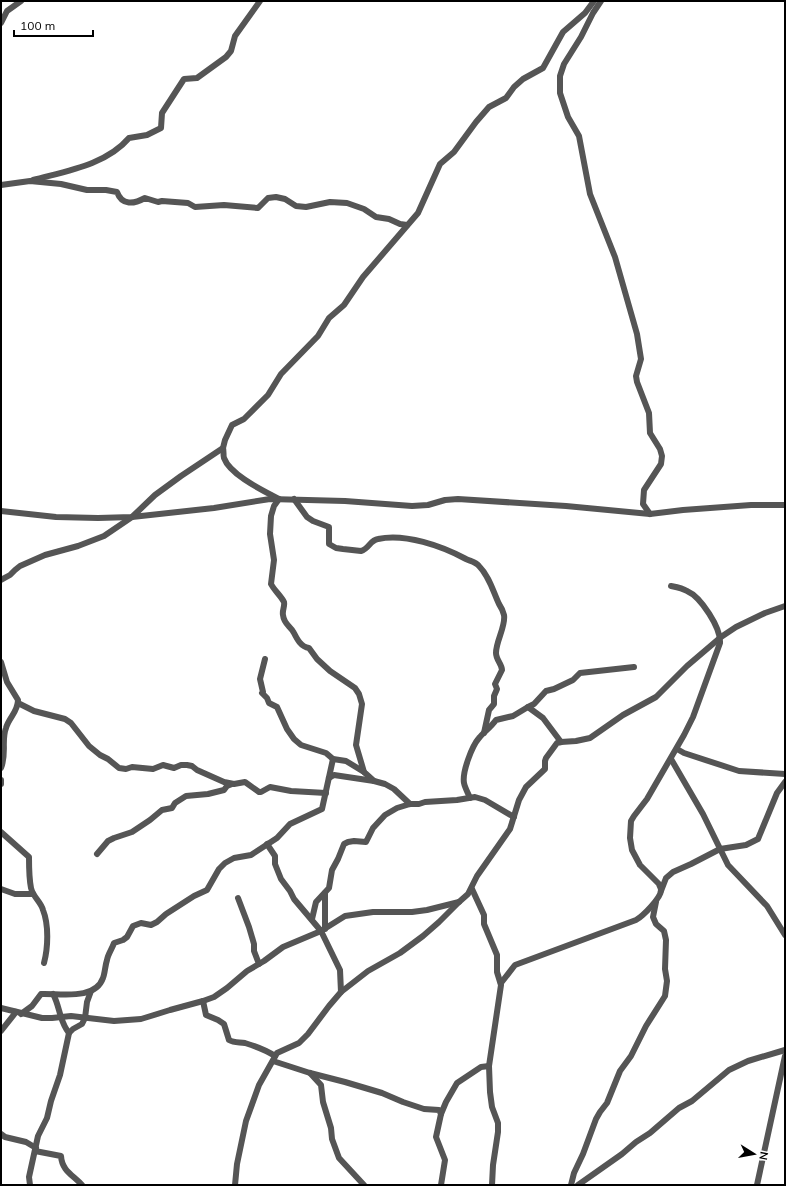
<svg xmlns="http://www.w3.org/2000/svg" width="786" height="1186" viewBox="0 0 786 1186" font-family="Mulish,sans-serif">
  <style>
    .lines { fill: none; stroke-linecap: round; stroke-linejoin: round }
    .minor { stroke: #555; stroke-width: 6 }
  </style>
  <rect width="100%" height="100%" fill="#fff"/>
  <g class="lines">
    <g class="minor">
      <path d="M601,1l-8,12 -12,24 -17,27 -4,12v17l8,24 11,19 11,58 25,63 22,77 4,25 -5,17 1,6 12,31 1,20 10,16 2,7 -1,8 -17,26 -1,14 7,10"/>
      <path d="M1,23l6,-12 14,-10"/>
      <path d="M33,180c33,-9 73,-15 96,-42l18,-3 14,-7 1,-15 22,-34 13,-1 29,-21 5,-6 4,-15 25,-35"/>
      <path d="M1,185l29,-4 31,3 26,6h19l11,2c5,14 17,12 28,6l13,4 4,-1 26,2 7,4 29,-2 34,3 10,-10 8,-1 9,2 11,7 10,1 24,-5 17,1 17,6 12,8 13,2 11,5 7,1"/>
      <path d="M223,448c1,3 0,7 1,10 6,17 40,33 55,41l-5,7 -3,10 -1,18 4,26 -3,24c3,6 10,12 13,18 1,5 -2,8 -1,13 1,10 8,11 11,18 3,6 7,14 15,15l8,11 13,12 25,17 4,6 3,10 -6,41 8,27 10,9 11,3 9,5 16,15"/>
      <path d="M294,499l13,18 6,4 16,6v17l7,4 7,1 18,2c8,-2 9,-11 17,-12 27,-6 64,7 88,20 4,2 10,3 13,7 10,10 14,25 20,38 2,3 4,7 5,11 2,11 -8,26 -8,38 0,7 6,11 6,17l-7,14 2,5 -3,7v8l-5,6 -5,23"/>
      <path d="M1,511l55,6 42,1 34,-1 82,-9 56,-9 75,2 67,5 16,-1 17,-5 13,-1 108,7 84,8 33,-4 68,-5h34"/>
      <path d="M1,580l9,-5 5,-5 5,-4 25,-11 33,-9 26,-10 28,-19 23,-22 26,-19 42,-28 2,-8 7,-15 12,-6 24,-24 13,-21 37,-38 11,-18 15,-13 19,-28 55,-64 22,-49 14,-12 22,-30 13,-15 17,-9 8,-11 9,-8 20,-11 20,-36 22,-19 9,-12"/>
      <path d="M265,659l-5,20 3,13 -1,1 5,5 2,5 8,4 10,22 7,10 7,6 25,8 7,6 13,2 18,11"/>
      <path d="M1,662l6,20 11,18c0,12 -9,17 -12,28 -5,13 1,25 -5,40"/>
      <path d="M18,703l16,8 31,8 6,4 18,23 11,9 8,4 11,9 7,1 6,-2 21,2 10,-4 11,3 7,-3h6l5,1 5,4 27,12 10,2 11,-2 14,10h2l9,-5 21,4 35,2"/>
      <path d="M528,707l6,-3 12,-13 8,-2 19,-9 7,-7 54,-6"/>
      <path d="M677,749l7,4 55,18 46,3"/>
      <path d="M671,759l32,55 25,51 39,41 18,29"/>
      <path d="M329,778l5,-3 40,6"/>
      <path d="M1,780v4"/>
      <path d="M470,798c-2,-5 -5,-10 -6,-15 -2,-11 8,-37 15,-45 5,-6 12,-11 17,-18l17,-4 15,-9 15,11 18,24"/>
      <path d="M1,832l28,25c0,10 0,21 2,31 2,9 10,14 12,22 6,15 5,38 1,53"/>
      <path d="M267,844l8,12v8l6,15 9,12 4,8 27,32 19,39 1,22"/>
      <path d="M97,854l11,-13 6,-3 18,-6 18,-12 12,-10 10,-2 3,-5 11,-7 22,-2 16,-4 3,-4 5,-2"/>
      <path d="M1,889l14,5h18"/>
      <path d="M472,889l12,26v9l13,31v17l4,13 -12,81 1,26 2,15 6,16v9l-5,33 -1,20"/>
      <path d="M661,891l5,-13 7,-6 18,-8 29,-15 26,-4 12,-6 19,-46 8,-11"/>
      <path d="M238,898l11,29 5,17v7l5,13"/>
      <path d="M312,919l4,-17 13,-14 3,-18 6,-11 6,-15 4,-2 6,-1 12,1 7,-14 12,-13 12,-7 13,-4h9l6,-2 32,-2 18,-3 10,3 29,17"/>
      <path d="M325,929v-36"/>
      <path d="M501,983l14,-18 121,-45c7,-4 25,-22 25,-30 0,-2 -1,-3 -2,-6l-19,-19 -8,-15 -2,-12 1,-17 3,-5 13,-17 37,-64 9,-18 27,-74c1,-15 -19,-46 -33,-52 -5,-3 -11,-4 -16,-5"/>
      <path d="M203,1001l3,14 12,5 6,4 5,16c5,3 10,2 16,3 10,3 21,7 30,13"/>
      <path d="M1,1008l41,10h10l19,-2 43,5 27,-2 29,-9 33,-9 11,-4 13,-9 20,-17 17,-10 19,-14 38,-16 24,-15 28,-4h39l15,-2 32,-8"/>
      <path d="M21,1014l11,-8 9,-12c18,-1 54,7 62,-16 2,-5 2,-12 4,-18 1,-6 5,-11 7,-17l9,-3 4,-3 6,-11 8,-3 10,2 6,-3 9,-8 28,-18 13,-6 12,-21 6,-6 9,-5 17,-3 26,-17 13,-14 32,-15 11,-50"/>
      <path d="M1,1031l15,-19"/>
      <path d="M69,1033l4,-4 9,-5 3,-6 2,-16 4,-11"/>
      <path d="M273,1061l37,12 35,9 37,11 21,9 21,7 15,1 2,4 -5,23 9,23 -4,25"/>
      <path d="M310,1073l11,12 2,17 8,26 1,11 7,19 25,27"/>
      <path d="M441,1114l5,-12 11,-19 24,-16 8,-1"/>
      <path d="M1,1134l4,3 21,5 10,6"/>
      <path d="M35,1151l26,5c1,15 12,19 21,29"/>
      <path d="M30,1185l-1,-8 9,-41 9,-18 4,-17 9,-26 9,-42c-10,-12 -9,-27 -16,-39"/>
      <path d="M235,1185l2,-21 9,-43 13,-36 18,-32 22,-10 9,-9 21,-28 12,-14 27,-21 32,-18 23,-17 16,-14 20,-20 9,-8 9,-18 33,-47 9,-29 7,-13 19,-18v-8l1,-3 11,-15 4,-1 15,-1 14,-3 33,-23 33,-18 31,-31 34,-29 15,-10 29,-14 20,-7"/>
      <path d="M571,1185l3,-12 9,-19 13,-35 4,-7 7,-9 13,-32 11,-15 15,-30 19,-30 2,-15 -2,-12 1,-29 -2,-9 -8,-7 -3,-7 3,-15"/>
      <path d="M578,1185l44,-31 14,-12 14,-9 29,-25 13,-7 37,-31 19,-9 37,-11"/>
      <path d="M757,1185l28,-129"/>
    </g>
  </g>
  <rect width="786" height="1186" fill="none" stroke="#000000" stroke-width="4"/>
  <g transform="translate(754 1154) rotate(101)" stroke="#ffffff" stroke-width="3" paint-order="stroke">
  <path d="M0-3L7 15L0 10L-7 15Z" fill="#000000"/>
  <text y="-6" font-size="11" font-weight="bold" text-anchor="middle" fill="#000000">N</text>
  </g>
  <path d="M14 30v6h79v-6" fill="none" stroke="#000000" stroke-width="2"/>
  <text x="20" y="30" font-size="12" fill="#000000" stroke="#ffffff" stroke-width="3" paint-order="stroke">100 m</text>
</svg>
